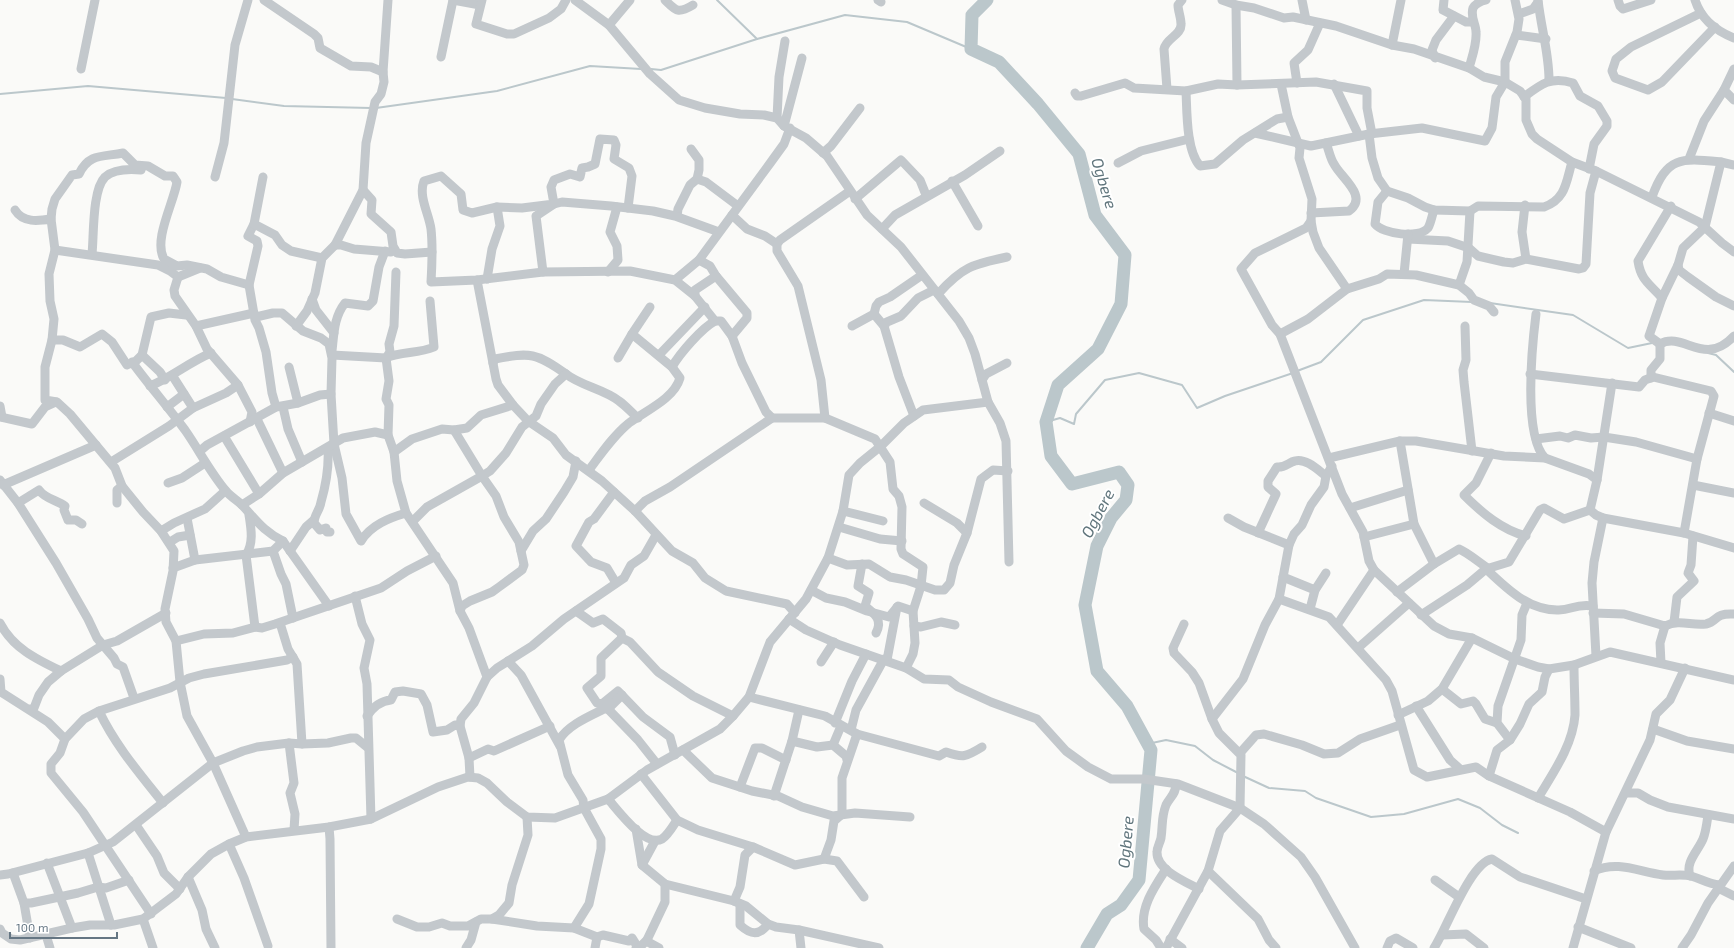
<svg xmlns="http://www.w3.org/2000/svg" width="1734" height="948" viewBox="0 0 1734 948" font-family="'Exo 2',sans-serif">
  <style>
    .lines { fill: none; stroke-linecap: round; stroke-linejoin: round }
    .stream { stroke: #bbc7cb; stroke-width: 2 }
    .river { stroke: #bbc7cb; stroke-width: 13 }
    .minor { stroke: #c3c8cc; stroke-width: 9 }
    .labels { text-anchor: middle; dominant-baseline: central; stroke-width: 4; stroke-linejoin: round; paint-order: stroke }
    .water-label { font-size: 16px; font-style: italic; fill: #60757c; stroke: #fff }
  </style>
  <rect width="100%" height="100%" fill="#fafaf8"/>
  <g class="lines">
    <g class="stream">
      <path d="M717,0l40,39"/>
      <path d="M651,69l10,1 96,-31 88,-24 62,7 64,27"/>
      <path d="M0,94l88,-8 138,12"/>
      <path d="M232,99l52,7 87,2"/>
      <path d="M376,108l121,-17 93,-25 51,3"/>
      <path d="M1490,303l83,12 55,33 24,-5"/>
      <path d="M1708,353l8,2 18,17"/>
      <path d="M1297,371l24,-9 42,-42 61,-20 48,2"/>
      <path d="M1046,422l14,-4 14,6 2,-10 29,-34 34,-7 43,12 15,23 28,-12 68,-23"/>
      <path d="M1151,750l1,-7 14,-3 29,6 18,14 25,13"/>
      <path d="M1243,776l26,12 36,3 11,7 55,19 33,-3 54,-15 22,9 22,17 16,8"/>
    </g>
    <path class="river" d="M987,0l-15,15 -1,34 28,13 39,42 41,50 16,61 30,40 -4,49 -23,45 -40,36 -12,37 5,34 21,28 47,-12 9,13 -2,15 -15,18 -14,28 -12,59 12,66 30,35 24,44 -12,130 -18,25 -14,9 -20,34"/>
    <g class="minor">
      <path d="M264,0l50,34 4,4 2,10 31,18 20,1 12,5"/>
      <path d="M453,0l27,5"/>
      <path d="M482,0l-6,24 31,10h7l35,-16 12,-9 5,-9"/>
      <path d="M665,0c11,11 13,14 28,5"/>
      <path d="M878,0l3,2"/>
      <path d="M1222,0l14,5 18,3 30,10 9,-1 43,9 56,19 22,4 55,19 15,9 21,5 15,9 6,8v21l6,14 5,5 35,23 24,9 103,51 23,21 12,9"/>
      <path d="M1302,0l4,20"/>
      <path d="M1444,0l-1,10 23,12h6"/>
      <path d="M1538,0c3,28 11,53 11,80"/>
      <path d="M1618,0l2,6 3,3 28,-9"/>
      <path d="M1695,0c6,19 21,31 39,38"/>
      <path d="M1236,5l1,80"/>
      <path d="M1701,13l-70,34 -15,12 -4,12 3,7 33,12 14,-8 53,-55"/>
      <path d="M1519,14l14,-5 5,-7"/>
      <path d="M609,25l21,-25"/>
      <path d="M1516,35l30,4"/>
      <path d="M1392,45l9,-45"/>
      <path d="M441,57l12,-57"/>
      <path d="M1435,58l-3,-8 4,-10 18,-24"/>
      <path d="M1469,68c3,-11 8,-24 7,-36 0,-8 -6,-15 -3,-24 3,-5 9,-7 13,-8"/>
      <path d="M81,69l14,-69"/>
      <path d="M1734,69l-10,21 10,10"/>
      <path d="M1297,83l-3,-20 14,-13 12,-27"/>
      <path d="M1281,84l7,33 12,31 -1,10 13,41 -1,22 2,11 6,16 28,41"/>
      <path d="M1334,84l25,52"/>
      <path d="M1167,89l-3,-40c2,-11 18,-14 17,-25 0,-7 -3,-13 -3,-19l4,-5"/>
      <path d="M1186,91c1,19 0,60 14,75l15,-2 28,-24 34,-21 11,-2"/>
      <path d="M1075,93l2,3h4l44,-13 9,5 52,3 32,-7 19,1 79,-3 51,9v17l5,26"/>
      <path d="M1524,97c17,-13 27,-21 49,-14l7,13 18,10 9,15v5l-13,18 -5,25"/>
      <path d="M777,118l2,-41 6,-36"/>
      <path d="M784,126l18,-68"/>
      <path d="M1255,133l56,13 58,-12 53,-6 63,13 7,-13 4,-31 9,-15v-20l12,-30 2,-13 -4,-19"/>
      <path d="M1369,134l3,24 6,20 9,13 21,7 17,9 9,3 36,1 8,-5 66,1c22,-8 22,-25 28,-45"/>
      <path d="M823,153l8,-7 29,-38"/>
      <path d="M1689,159l15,-38 20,-31"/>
      <path d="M1721,162l13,3"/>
      <path d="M1118,163l23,-12 48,-12"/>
      <path d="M215,177l9,-34 11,-98 13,-45"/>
      <path d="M263,177l-9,47 -6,12 9,5 1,5 -9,39 6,35 4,8 7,24 6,41 4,14"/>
      <path d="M697,179l9,3 32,24"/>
      <path d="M952,181l26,45"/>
      <path d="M363,190l9,10 -1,14 20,18 2,14 4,7 8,1 27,-2"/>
      <path d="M1387,191l-9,11 -3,22c8,10 44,15 53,4 3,-5 4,-13 6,-18"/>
      <path d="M1652,197c15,-41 29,-39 69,-35l-16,65 -22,21 -5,17 1,5 9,7 28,20 18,9"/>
      <path d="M855,199l46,-39 19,20 6,15"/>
      <path d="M1525,205l-3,27 4,27"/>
      <path d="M628,208l4,-32 -3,-8 -15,-9 2,-14 -2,-5 -14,-1 -5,25 -7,3 -6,1 -2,9 -10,-3 -16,6 -3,7 3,17 -32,4 -25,-1 -25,6 -9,-3 -2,-16 -20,-18 -17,5c-6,15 5,33 7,48 2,18 1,36 0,53l46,-2 66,-8 87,-1 45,9 20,16 20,25h6l11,15 10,27 24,49 6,6"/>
      <path d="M15,210c8,13 23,11 36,9"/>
      <path d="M1311,213l38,-2c20,-15 -8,-33 -15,-47 -4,-6 -5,-14 -8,-21"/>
      <path d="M732,215l15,14 18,7 12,8"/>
      <path d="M677,216l1,-7 12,-24 7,-6 2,-9v-10l-8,-11"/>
      <path d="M1311,221l-5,7 -51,25 -14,16 31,56 8,9 62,160 21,38 6,29 5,9 60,56 15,8 23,4 43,21 23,8 11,2 25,-4 36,-13 124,28"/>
      <path d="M254,224l21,11 7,10 9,6 31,7"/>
      <path d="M882,229l13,-14 70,-40 35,-24"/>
      <path d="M1408,239l40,2 21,7 9,8 26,6 9,1 13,-4 53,10 4,-1 3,-4 4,-71 6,-22"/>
      <path d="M335,245h6l13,4 37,3"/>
      <path d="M55,250l103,15 12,6 8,6 22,-9"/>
      <path d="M92,254c2,-19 0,-64 13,-77 9,-8 25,-8 36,-7"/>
      <path d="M699,260l11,6 6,10 31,37v5l-15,18"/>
      <path d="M396,272l-2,54 -5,18 1,8 -4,6 3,23 -3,18 3,6 -1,30 6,17 3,29 9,32 47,70 7,28 9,17 18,49"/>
      <path d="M543,272l-7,-56 18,-12 8,-2 49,4 42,5 22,5 44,16"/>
      <path d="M608,272l10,-12 -1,-14 -7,-14 7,-25"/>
      <path d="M1404,274l4,-40"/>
      <path d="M178,277l-4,13 1,6 21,30 11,23 31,36 14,27 -2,10"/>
      <path d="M487,279l5,-30 8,-23 -3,-19"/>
      <path d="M477,280l19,99 2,6 15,20 15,16 25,17 13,17 36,26 33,30 37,40 21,12 12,15 21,13 61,13 8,9"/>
      <path d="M675,280l24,-20 72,-98 13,-18 6,-16"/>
      <path d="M1459,285l8,-23 3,-51"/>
      <path d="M938,294c24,-27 35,-30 69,-37"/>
      <path d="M695,296v-6l21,-14"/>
      <path d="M1662,298l16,-33"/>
      <path d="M312,299l4,11 18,23"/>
      <path d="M874,314l10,12 15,51 15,39"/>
      <path d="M874,314l2,-8 3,-4 11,-5 32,-22"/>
      <path d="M1536,314c-4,32 -13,121 9,144"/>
      <path d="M256,317l17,-4h9l21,18 18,7 8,6 3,14 -1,36 3,50 8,34 4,36 15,27c10,-16 28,-23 45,-28"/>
      <path d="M196,326l58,-13"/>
      <path d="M296,326l11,-15 8,-18 7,-35 13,-13 28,-55 3,-47 9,-41 6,-8 3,-12 -1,-10 5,-72"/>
      <path d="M852,326l22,-12"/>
      <path d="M884,326l3,-4 14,-6 17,-18 16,-8"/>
      <path d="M1465,326l1,34 -3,10 1,12 8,69"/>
      <path d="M1280,334l28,-15 39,-30 32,-10 8,-5 29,1 43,10 10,8 5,7 15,6 5,6"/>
      <path d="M52,340h11l17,7 22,-13 10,8 15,23 9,-4 6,-6 9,-38 18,-4 17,2"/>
      <path d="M1660,344l-11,-8 13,-38c-12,-14 -21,-17 -24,-37l33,-55"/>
      <path d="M1660,344c24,-13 44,24 74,-8"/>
      <path d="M332,351c2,-18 2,-34 13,-48l23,3 5,-5 6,-34 6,-16"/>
      <path d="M142,355l18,17 5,8"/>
      <path d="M332,355l54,3c15,-7 32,-4 48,-11l-4,-46"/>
      <path d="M659,355l46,-48"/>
      <path d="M618,358l14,-24"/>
      <path d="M132,362c17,23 36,45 53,68 14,20 25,42 41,61 5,6 11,9 16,14 14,15 22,27 41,36l46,65"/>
      <path d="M493,363l2,-4c35,-7 42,-6 71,15"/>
      <path d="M289,367l9,36"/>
      <path d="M672,367c8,-14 30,-39 43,-46"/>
      <path d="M1530,374l109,13 6,-7 8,-3 58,14 3,5 -17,63 -13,74"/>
      <path d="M172,375l21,33"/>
      <path d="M1651,378v-8l9,-11v-15"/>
      <path d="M982,380l4,-6 21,-11"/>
      <path d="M150,386c23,-9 39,-24 61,-33"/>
      <path d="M988,402l12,21 6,18 3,121"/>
      <path d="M0,406l2,11"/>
      <path d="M167,407l17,-13"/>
      <path d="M283,407l5,22 14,33"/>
      <path d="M1709,413l25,8"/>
      <path d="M0,417l32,7 13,-17 11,-5"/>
      <path d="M825,418l-4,-38 -23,-94 -21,-35v-7l3,-4 70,-49"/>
      <path d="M257,419l26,54"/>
      <path d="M454,430l28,46 8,-5 16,-18 16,-26 14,-11 5,-12 14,-20 11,-10c15,12 38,15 53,27 7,5 13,12 19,17"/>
      <path d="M224,436l35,58"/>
      <path d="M1536,439l24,-3 8,2 7,-3 16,3 13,-1 32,5 61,17"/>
      <path d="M1400,441l14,83 20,40"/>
      <path d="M328,448c1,18 -2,37 -7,54 -1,8 -7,13 -7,21l6,7 6,-2 1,4h3"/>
      <path d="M200,451l7,-6 69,-38 22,-4 22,-8 11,-1"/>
      <path d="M394,452l18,-13 30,-10 12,1 13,-2 14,-13 32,-10"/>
      <path d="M1491,453l-15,30 -12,12c18,18 38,35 62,41"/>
      <path d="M1329,458l71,-17h16l88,15 41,2 44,16 8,6"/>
      <path d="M111,462l58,-36 24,-18 33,-15 12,-8"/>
      <path d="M589,470c12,-16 24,-34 40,-47 16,-12 45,-24 51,-45l-8,-11 -40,-33 18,-27"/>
      <path d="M0,480l18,23 38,60 32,56 9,19 17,20 3,6 6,3 11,31"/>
      <path d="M168,483l14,-5 23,-15"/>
      <path d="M3,485l93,-40"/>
      <path d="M1693,485l41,8"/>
      <path d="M614,492l-20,27 -5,3 -13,24 15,16 16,6 9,15"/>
      <path d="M18,503l21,-13c6,9 18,10 26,16l-1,4 4,10h8l6,4"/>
      <path d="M117,503v-13l5,-4"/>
      <path d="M924,503l33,20 10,10"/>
      <path d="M242,505l17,-11 24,-21 60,-35 32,-6 13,3"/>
      <path d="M1350,508l58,-18"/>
      <path d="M1590,510l6,5 7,3 81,15 50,15"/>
      <path d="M1590,510l7,-30 15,-97"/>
      <path d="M635,511l10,-10 25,-14 102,-69h53l50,21 15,23 3,27 6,7 3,11 -1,42 2,5 20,13 -2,19 -8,25 2,32 -2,11 -7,14"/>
      <path d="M843,511l40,10"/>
      <path d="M249,515c2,13 5,28 -3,40l9,72"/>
      <path d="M187,518l8,42"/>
      <path d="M1228,518l16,9 45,18"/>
      <path d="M413,521l14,-14 55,-31 14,20 8,21 15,25 5,23 -2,5 -23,17 -7,5 -22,9 -8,5 -2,5"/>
      <path d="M839,527l41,12 22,2"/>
      <path d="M161,531l13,-8 31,-14 20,-18"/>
      <path d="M1258,533l18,-39 -8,-7v-6l9,-14c8,1 12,-5 18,-6 11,-3 23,9 31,15"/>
      <path d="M1364,537l50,-13"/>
      <path d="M170,542l8,-5 12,-2"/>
      <path d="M273,551l8,23 5,10 7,34"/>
      <path d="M290,551l16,-24 8,-7"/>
      <path d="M521,551l12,-20 13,-12 18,-27 9,-15 3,-16"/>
      <path d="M828,558l19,7 22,-1 21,13 16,3 29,10h9l6,-7 4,-18 13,-32 14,-54 12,-9 15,1"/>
      <path d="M862,564l-4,22 11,7 -4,13c10,8 18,14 11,27"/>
      <path d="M173,568l22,-8 78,-9 10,-10"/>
      <path d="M1486,569c20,19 42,41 71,41 14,1 18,-7 36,-4"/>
      <path d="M1283,577l32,13"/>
      <path d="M811,590l15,8 19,4 22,9 22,6 9,-11 15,5"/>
      <path d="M1397,592l37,-28 25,-15c8,3 22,15 30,20"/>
      <path d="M355,596l7,28 8,16 -6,28 3,16 4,135"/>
      <path d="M1279,599l50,18 57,63 6,11 22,79 13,7 49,-10 13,9 81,36 36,20"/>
      <path d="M1310,609l5,-19 11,-17"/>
      <path d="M576,611l17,12 10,-4 18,14 1,5 8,4 28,30 35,24 40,20"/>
      <path d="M1593,613l31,1 41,12c15,-7 26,0 41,-2 13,-3 7,-11 28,-10"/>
      <path d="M1421,615l46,-30 19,-16 23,-7 31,-52 4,-2 20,11 26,-9"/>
      <path d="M789,619l17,11 34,15 66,23 18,11 25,1 9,7 33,15 46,17 29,32 22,16 23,12h33l34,5 62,24 24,16 37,33 14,20 40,71"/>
      <path d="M1674,622l3,-25 17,-16 -6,-8 3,-8 2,-29"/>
      <path d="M0,623c13,25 36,36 61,48"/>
      <path d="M280,623l8,26 9,15 5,80"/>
      <path d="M1337,625l37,-55"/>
      <path d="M914,626l7,1 20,-5 14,3"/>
      <path d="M622,638l-21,20v18l-14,12 10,15 5,1 16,-13 25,26 27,20 5,18"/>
      <path d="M176,641l28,-7 29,-1 22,-6 7,1 13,-4 106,-36 26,-17 29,-15"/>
      <path d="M1358,648l51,-45"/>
      <path d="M1596,656l-4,-73 2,-21 9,-44"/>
      <path d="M887,660l10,-53"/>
      <path d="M508,661l13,14 39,71"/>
      <path d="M821,662l13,-20"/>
      <path d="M1661,663l-1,-20 5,-17"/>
      <path d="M0,679l1,13 47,30 17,17"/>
      <path d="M1442,689l19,15 12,-3 3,3 9,15 12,4"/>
      <path d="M749,697l76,19 32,18 82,22 7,-4c17,6 20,5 36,-5"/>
      <path d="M1416,706l34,54 10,9"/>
      <path d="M30,709l4,-1 5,-13 9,-13 13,-11 42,-26 14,-4 49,-28"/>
      <path d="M608,709l30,31 19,24"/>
      <path d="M99,711c16,34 41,63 64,92"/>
      <path d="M1398,715l30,-14 14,-12 30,-51"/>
      <path d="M367,716c6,-9 13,-15 24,-16l4,-8 8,-1 18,3 6,11 6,27 14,-2 8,-5 5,1"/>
      <path d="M1212,719l31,-40 22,-54 14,-26 10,-54 5,-11 8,-9 9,-20 13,-18 2,-11 6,-10"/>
      <path d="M835,723l17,-42 14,-27"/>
      <path d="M1653,729l34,12 47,8"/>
      <path d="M851,730l5,-20 28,-51"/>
      <path d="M1510,740l-13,-17 1,-17 23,-66 1,-25 5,-12"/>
      <path d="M792,741l25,6 16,-2 13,11 1,4"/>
      <path d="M289,743l5,40 -4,10 5,21 -1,16"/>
      <path d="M833,745l8,-19"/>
      <path d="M683,750l29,28 40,13 26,5 24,11 31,9 22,-3 55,4"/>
      <path d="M1240,753l16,-18 8,-1 38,11 22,9 14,-1 22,-14 40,-14"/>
      <path d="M469,758l19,-9 6,2 56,-25"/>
      <path d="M641,774l36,46 21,10 55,17 42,18 29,-6 13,2 27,36"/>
      <path d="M1489,776l8,-26 13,-10 10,-16 9,-20 13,-12 3,-15 4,-8"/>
      <path d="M470,777l-1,-19 -9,-32 1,-7 13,-16 13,-26 10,-9 35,-22 32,-27 60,-41 7,-13 13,-9 12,-21"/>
      <path d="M1176,784c0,10 -6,13 -10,21 -5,13 -3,20 -5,33 -1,5 -4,9 -4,14 -1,18 29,30 42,37"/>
      <path d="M740,787l15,-39h7l24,12"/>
      <path d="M1626,793h12l12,7 18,7 66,12"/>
      <path d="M774,796l18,-55 7,-31"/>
      <path d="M1538,798c15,-25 35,-53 37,-83 0,-17 -1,-33 -1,-50"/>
      <path d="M608,799c9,10 37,49 54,40 6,-4 11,-13 15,-19"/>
      <path d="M136,825l21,31 7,17 16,16"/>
      <path d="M329,827l1,12 1,109"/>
      <path d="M636,829l6,36 23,19 69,17 12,5 22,18 8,3 23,3 80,18"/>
      <path d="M246,837l-33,-74 -26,-47 -7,-34 -4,-41 -10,-19 -1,-13 8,-38 1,-20 -13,-20 -18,-19 -21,-26 -7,-18 -45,-54 -13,-12 -12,-2v-33l7,-27 2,-21 -4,-18 -1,-27 6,-24 -4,-31 1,-10 3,-10 17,-24 7,-1c10,-21 24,-17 44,-21l12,12 13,1 17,10h8l4,6c-3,20 -24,58 -13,77l13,7 10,-1 20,4 14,8 28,8"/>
      <path d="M229,844l15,34 24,68"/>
      <path d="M88,853l23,72"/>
      <path d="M824,859l7,-19 3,-19 8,-7v-36l15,-44"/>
      <path d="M47,863l25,65"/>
      <path d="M642,865l13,-24"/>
      <path d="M1208,871l50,48 11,21 7,8"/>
      <path d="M1594,871c24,-11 45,1 69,4 9,1 19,-1 28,1 11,3 16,8 29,9"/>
      <path d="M13,873l11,30 6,35"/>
      <path d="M0,875l8,-1 80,-21 25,-11 100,-79 30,-12 14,-4 32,-4 13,1 26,-1 23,-5h5l11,9"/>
      <path d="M1690,876c-5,-14 8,-25 13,-37 3,-7 4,-17 5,-24"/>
      <path d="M188,877l14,33 4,19 9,19"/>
      <path d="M1435,880l24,17"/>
      <path d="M1718,888l16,8"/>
      <path d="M734,901l6,-14 5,-32 8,-8"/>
      <path d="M24,903h7l47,-10 20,-6 8,1 23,-8"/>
      <path d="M740,904v21c11,10 19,11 28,-1"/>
      <path d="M151,914l-68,-102 -32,-39v-9l9,-11 5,-14 19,-20 15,-8 71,-23 19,-10 15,-4 83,-14 6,-3"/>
      <path d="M143,919l10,29"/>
      <path d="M397,919l20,8h12l13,-4 8,3h18l13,-7h11l7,-4 10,-12 3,-18 16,-50 -1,-18"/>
      <path d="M492,919l45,7 37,2 23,9 -2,11"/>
      <path d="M1578,927l53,21"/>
      <path d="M574,928l15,-24 12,-55v-10l-17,-31 -1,-8 -15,-25 -9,-35c9,-15 31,-24 45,-31h4l14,-14"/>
      <path d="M0,929l2,4 9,6 9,1 52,-12 18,-3h24l29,-6 33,-25 12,-17 23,-23 18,-10 17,-7 83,-10 42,-8 67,-32 30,-10 10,1 9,5 20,19 20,15 28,1 53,-19 39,-29 73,-41 13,-13 16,-19 21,-55 36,-43 22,-41 15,-47 6,-36 11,-12 21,-17 23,-23 19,-13 65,-8 -13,-48 -6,-16 -10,-17 -58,-74 -34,-32 -40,-59 -21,-18 -22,-12 -7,-8 -13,-3 -24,-1 -35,-6 -26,-8 -29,-26 -41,-49 -34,-25"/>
      <path d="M799,930l2,18"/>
      <path d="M46,935l4,13"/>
      <path d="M1442,935l24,-1 18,14"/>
      <path d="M597,937l6,-2 26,6 3,-3 5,8 -1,2"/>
      <path d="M1170,939l12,9"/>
      <path d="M647,940l1,2 11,6"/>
      <path d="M466,948l5,-8 5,-18"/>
      <path d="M639,948l8,-8 18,-38v-18"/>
      <path d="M1161,948l-5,-8 -12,-11c-4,-22 11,-43 22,-60"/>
      <path d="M1166,948l42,-77 12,-40 20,-23 1,-53 -22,-22 -7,-14 -13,-36 -7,-11 -18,-19 -1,-5 11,-24"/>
      <path d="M1387,948l3,-7 6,-3 17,10"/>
      <path d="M1434,948c13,-20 36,-85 58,-89l28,18 66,22"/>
      <path d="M1573,948l33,-116 44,-92 6,-26 14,-14 15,-32"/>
      <path d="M1682,948l9,-13 17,-32 26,-37"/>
    </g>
  </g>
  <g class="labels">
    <g class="water-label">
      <text transform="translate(1105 183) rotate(73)">Ogbere</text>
      <text transform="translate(1097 513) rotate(-62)">Ogbere</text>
      <text transform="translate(1125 842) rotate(-85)">Ogbere</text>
    </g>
  </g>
  <path d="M10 932v6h107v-6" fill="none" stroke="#657683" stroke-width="2"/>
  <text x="16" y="932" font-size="12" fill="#657683" stroke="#ffffff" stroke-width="3" paint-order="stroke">100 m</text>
</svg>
